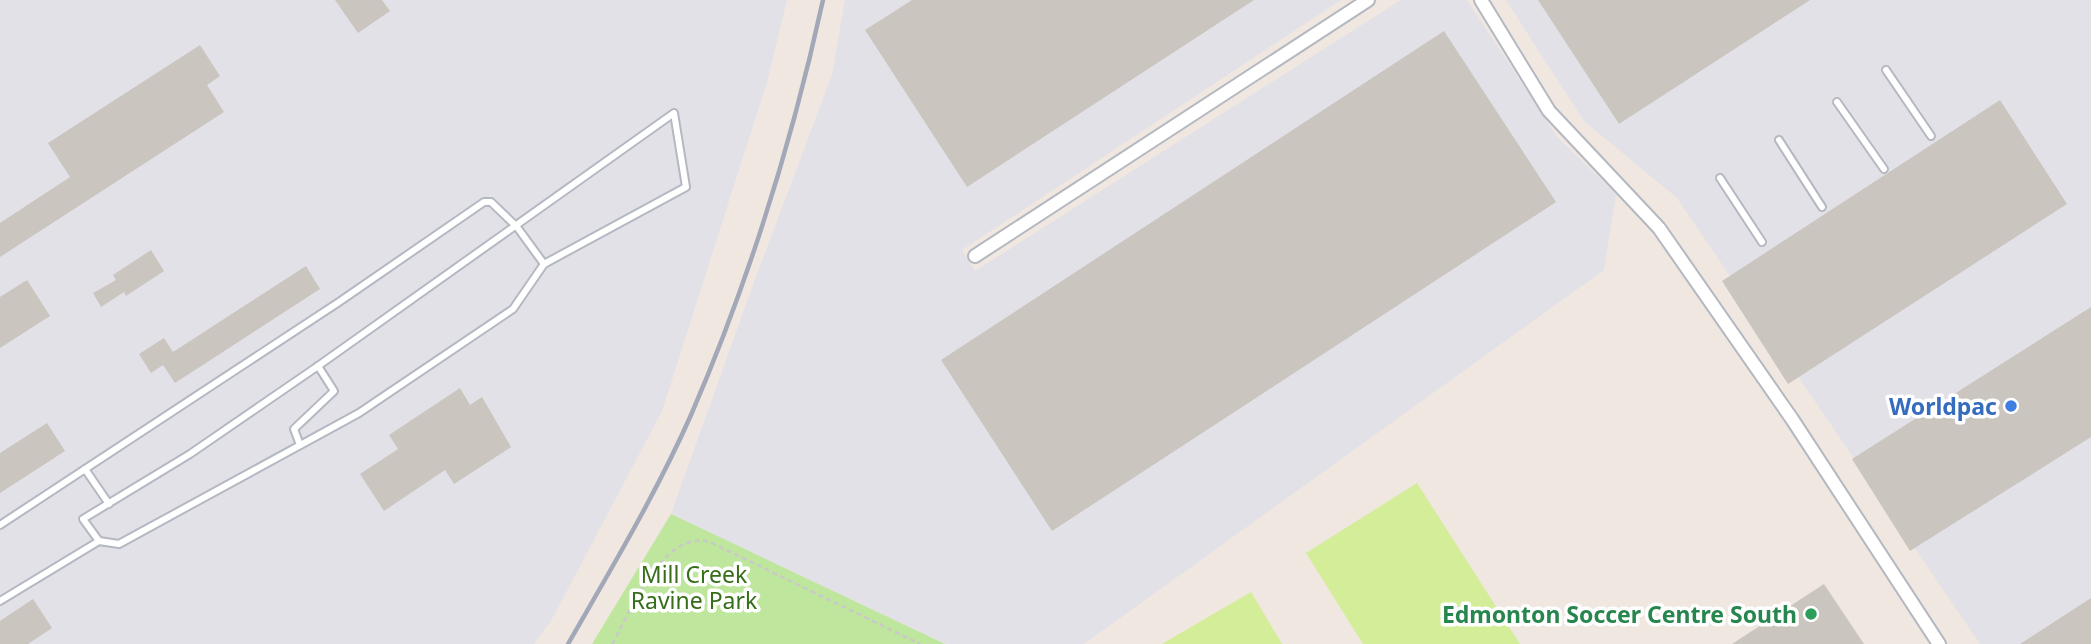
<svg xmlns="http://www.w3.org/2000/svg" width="2091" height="644" viewBox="0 0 2091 644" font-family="'Noto Sans',sans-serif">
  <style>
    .industrial { fill: #e2e1e8 }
    .green { fill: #bfe69d }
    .pitch { fill: #d4ed99 }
    .building { fill: #cbc5bf }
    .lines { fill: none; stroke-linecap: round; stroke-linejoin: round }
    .service-casing { stroke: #b4b8c1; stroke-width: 10 }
    .minor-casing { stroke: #b4b8c1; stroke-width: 16 }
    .path { stroke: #c9c9c9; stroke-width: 2.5; stroke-dasharray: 5 3.5; stroke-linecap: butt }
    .service { stroke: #fff; stroke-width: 6 }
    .minor { stroke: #fff; stroke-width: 12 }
    .rail { stroke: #a2a8b8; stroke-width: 4.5 }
    .shop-dot { fill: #3f7fe0; stroke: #fff; stroke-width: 2.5 }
    .leisure-dot { fill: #2e9e5b; stroke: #fff; stroke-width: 2.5 }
    .labels { text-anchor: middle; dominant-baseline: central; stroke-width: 7; stroke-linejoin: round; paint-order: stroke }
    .shop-label { font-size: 23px; font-weight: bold; fill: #366cbe; stroke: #fff; text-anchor: end }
    .park-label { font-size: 23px; fill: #376e1a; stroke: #fff }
    .leisure-label { font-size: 23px; font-weight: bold; fill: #27864d; stroke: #fff; text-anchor: end }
  </style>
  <rect width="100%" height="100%" fill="#efe7e0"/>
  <g class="industrial">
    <path d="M0,0h787l-20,82 -105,329 -110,208 -18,25h-534z"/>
    <path d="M845,0h496l-379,250 13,21 426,-271h66l91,138 58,56 -12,76 -520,374h-139l-274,-130 83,-232 78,-207z"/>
    <path d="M1506,0h585v644h-111l-303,-446 -93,-77z"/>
  </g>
  <path class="green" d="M671,514l274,130h-353z"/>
  <g class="pitch">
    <path d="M1417,483l103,161h-157l-57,-91z"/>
    <path d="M1251,592l31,52h-120z"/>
  </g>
  <g class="building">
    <path d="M335,0h47l8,11 -32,22z"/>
    <path d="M912,0h342l-287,187 -102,-157z"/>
    <path d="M1538,0h272l-191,124z"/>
    <path d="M1444,31l112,171 -504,329 -111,-171z"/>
    <path d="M200,45l20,31 -13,9 17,27 -224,145v-34l70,-46 -22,-34z"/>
    <path d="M2000,100l67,104 -279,180 -66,-103z"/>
    <path d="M151,250l13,21 -38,25 -2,-4 -23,15 -8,-14 23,-13 -3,-5z"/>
    <path d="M306,266l14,23 -145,94 -12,-18 -12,8 -12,-19 25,-16 9,14z"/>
    <path d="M27,280l23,36 -50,32v-51z"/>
    <path d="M2091,307v130l-181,114 -58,-92z"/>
    <path d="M460,388l10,17 12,-8 29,50 -57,37 -9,-14 -61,41 -24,-37 38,-25 -9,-14z"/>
    <path d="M47,423l18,28 -65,42v-40z"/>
    <path d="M1824,584l40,60h-132z"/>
    <path d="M2091,598v46h-71z"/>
    <path d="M33,599l19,29 -24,16h-28v-23z"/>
  </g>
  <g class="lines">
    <defs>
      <g id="service">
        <path d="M1886,70l45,66"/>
        <path d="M1837,102l47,67"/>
        <path d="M1779,140l43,67"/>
        <path d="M1720,178l42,64"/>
        <path d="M300,445l-6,-16 40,-38 -16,-25"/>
        <path d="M85,469l24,35"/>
        <path d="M0,525l339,-223 145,-100h7l26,25 27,37"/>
        <path d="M0,601l99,-60 20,3 240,-131 154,-104 31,-45 142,-77 -12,-74 -356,253 -128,88 -107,65 16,22"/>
      </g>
      <g id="minor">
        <path d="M1481,0l68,111 110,117 133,191 147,225"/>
        <path d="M975,256l393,-256"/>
      </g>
    </defs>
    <use href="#service" class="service-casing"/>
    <use href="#minor" class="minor-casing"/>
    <path class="path" d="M612,644c19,-33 51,-115 98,-102l210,102"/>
    <use href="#service" class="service"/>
    <use href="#minor" class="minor"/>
    <path class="rail" d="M568,644c43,-75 88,-150 123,-229 58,-134 101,-273 132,-415"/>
  </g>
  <circle class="shop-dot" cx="2011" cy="406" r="7"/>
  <circle class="leisure-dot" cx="1811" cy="614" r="7"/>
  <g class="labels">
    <g class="shop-label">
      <text x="1997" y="406">Worldpac</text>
    </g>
    <g class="park-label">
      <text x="694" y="574">Mill Creek<tspan x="694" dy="26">Ravine Park</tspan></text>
    </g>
    <g class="leisure-label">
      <text x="1797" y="614">Edmonton Soccer Centre South</text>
    </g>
  </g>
</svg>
